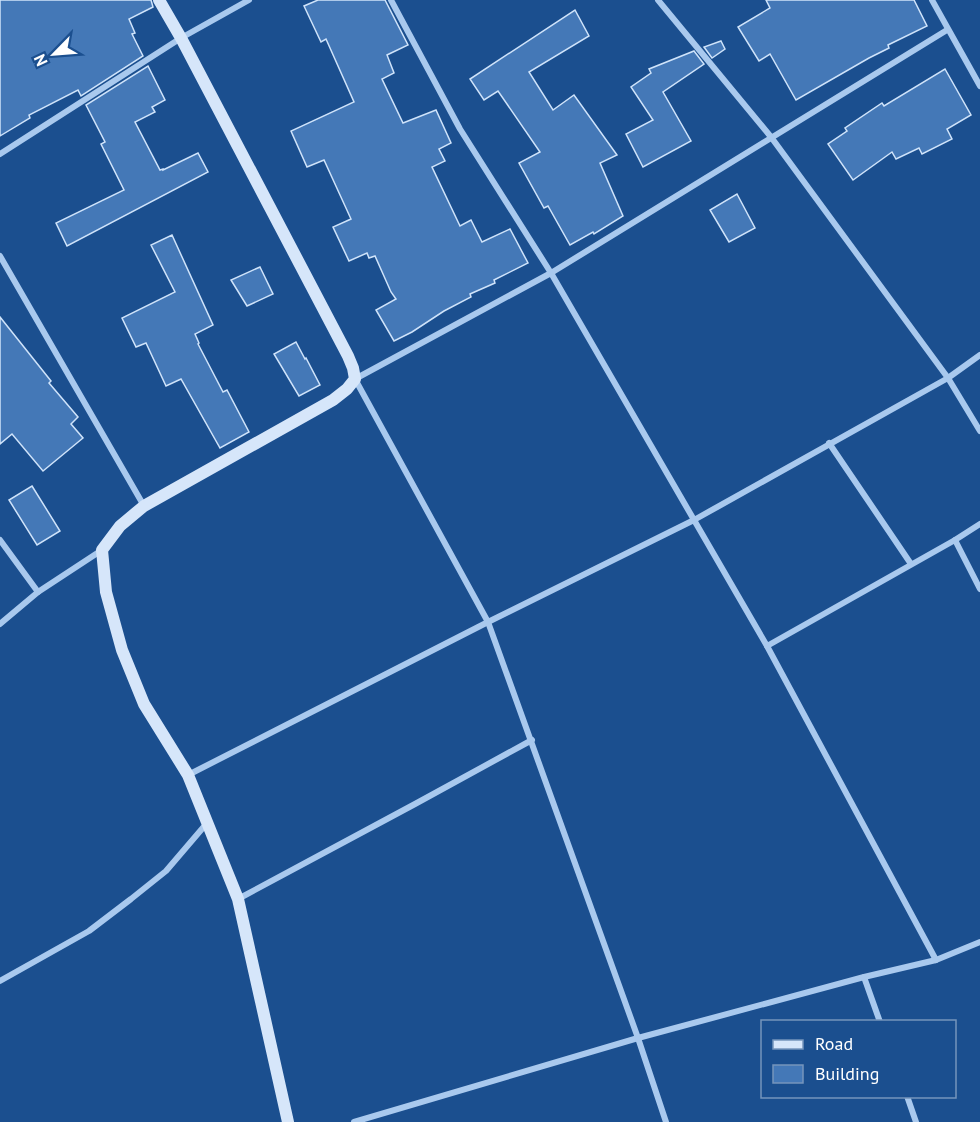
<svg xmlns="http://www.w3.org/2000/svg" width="980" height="1122" viewBox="0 0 980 1122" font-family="'PT Sans',sans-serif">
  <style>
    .building { fill: #4478b7; stroke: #cfe3fa; stroke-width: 1.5 }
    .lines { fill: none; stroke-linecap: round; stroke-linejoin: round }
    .street { stroke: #a9c9ee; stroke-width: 6 }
    .secondary { stroke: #d6e6fa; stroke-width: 12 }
  </style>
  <rect width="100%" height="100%" fill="#1b4f8f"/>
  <g class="building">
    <path d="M0,0h151l2,7 -24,12 6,14 -3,1 11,22 -62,40 -3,-6 -49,25 1,3 -30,18z"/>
    <path d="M318,0h67l23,45 -21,10 7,18 -12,6 21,44 33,-13 15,33 -12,6 6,12 -13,6 28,59 11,-6 11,22 28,-13 18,34 -34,17 1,3 -25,11 1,3 -27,14 -32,21 -18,9 -18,-31 20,-11 -5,-7 -16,-36 -6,2 -2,-5 -18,8 -16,-34 18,-8 -27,-59 -17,7 -16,-36 63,-29 -28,-63 -5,3 -17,-36z"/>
    <path d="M766,0h148l13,26 -39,19 1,3 -20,10 -73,42 -26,-46 -11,7 -21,-34 32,-19z"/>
    <path d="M575,10l14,26 -60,36 24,38 21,-15 43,60 -17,8 23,53 -29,18 -1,-2 -23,13 -22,-39 -4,2 -25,-45 21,-11 -42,-61 -14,9 -14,-21z"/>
    <path d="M721,41l4,8 -13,9 -8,-11z"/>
    <path d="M694,51l10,13 -41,28 28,49 -48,26 -17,-33 27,-14 -22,-33 20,-14 -2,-4z"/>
    <path d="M148,66l17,34 -13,7 3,5 -20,10 25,48 3,-1v1l35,-17 10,19 -141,74 -11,-23 68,-33 -23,-46 4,-2 -19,-37z"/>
    <path d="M945,69l26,46 -24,14 5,10 -30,15 -3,-6 -23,11 -4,-7 -39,28 -25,-36 19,-13 -2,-3 37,-25 2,3z"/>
    <path d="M737,194l18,34 -26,14 -19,-32z"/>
    <path d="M172,235l41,90 -18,9 4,9 -1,1 25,48 4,-2 22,42 -29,16 -39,-69 -15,7 -20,-43 -10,4 -14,-29 53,-26 -24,-47z"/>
    <path d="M260,267l13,27 -26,12 -16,-26z"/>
    <path d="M0,317l51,64 -2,2 29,34 -7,7 12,14 -40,33 -31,-37 -12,10z"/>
    <path d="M296,342l9,17 1,-1 14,27 -21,11 -25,-42z"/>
    <path d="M32,486l28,45 -23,14 -28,-45z"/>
  </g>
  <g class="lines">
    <g class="street">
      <path d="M391,0l69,129 91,144 216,373 169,314"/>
      <path d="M658,0l113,137 177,241 32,53"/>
      <path d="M932,0l48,86"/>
      <path d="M0,154l181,-116 68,-38"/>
      <path d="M0,256l144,250"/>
      <path d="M829,443l82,121"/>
      <path d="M0,540l38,52"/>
      <path d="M955,540l25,49"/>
      <path d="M0,624l38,-32 64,-42"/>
      <path d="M767,646l188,-106 25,-16"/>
      <path d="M188,775l300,-153 206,-102 254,-142 32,-23"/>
      <path d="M238,899l177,-95 117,-64"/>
      <path d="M864,977l16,45"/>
      <path d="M0,981l89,-50 42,-32 35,-28 41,-48"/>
      <path d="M907,1096l9,26"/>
      <path d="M354,1122l284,-84 226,-61 72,-17 44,-18"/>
      <path d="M666,1122l-28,-84 -150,-416 -133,-243 196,-106 396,-243"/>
    </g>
    <path class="secondary" d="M159,0l22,38 167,318 5,12 2,11 -8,10 -14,11 -189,106 -24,20 -18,24 4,42 16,58 22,54 44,71 50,124 50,223"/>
  </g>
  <rect x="761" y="1020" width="195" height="78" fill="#1b4f8f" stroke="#7695bc" stroke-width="1.5"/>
  <rect x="773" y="1040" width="30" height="9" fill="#d6e6fa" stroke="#7695bc" stroke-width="1.5"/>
  <text x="815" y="1050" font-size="18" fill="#ffffff">Road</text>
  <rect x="773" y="1065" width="30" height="18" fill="#4478b7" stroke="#7695bc" stroke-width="1.5"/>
  <text x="815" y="1080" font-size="18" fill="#ffffff">Building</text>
  <g transform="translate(54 54) rotate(245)" stroke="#1b4f8f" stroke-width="4.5" paint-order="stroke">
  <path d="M0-4.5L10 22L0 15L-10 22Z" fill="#ffffff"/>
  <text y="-9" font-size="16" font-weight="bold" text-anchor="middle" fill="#ffffff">N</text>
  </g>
</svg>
